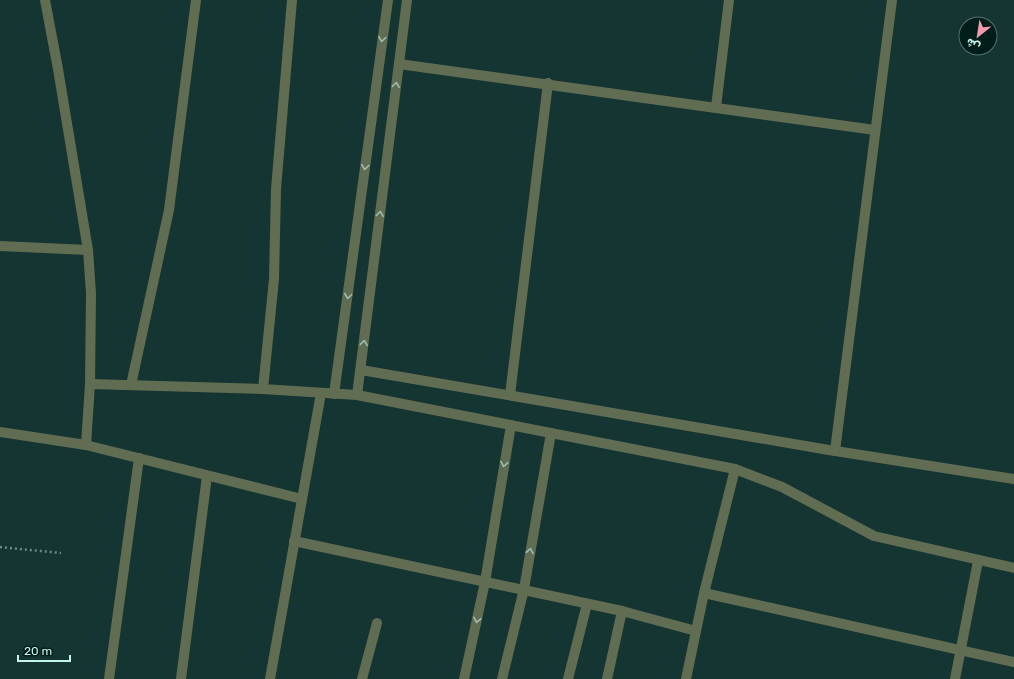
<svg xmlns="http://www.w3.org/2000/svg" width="1014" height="679" viewBox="0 0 1014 679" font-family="Rubik,Vazirmatn,sans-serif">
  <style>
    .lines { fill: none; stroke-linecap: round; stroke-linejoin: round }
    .path { stroke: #658c88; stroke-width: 2.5; stroke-dasharray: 2 3; stroke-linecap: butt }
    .lane { stroke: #616d52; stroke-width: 10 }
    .street { stroke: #616d52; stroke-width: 10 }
    .oneway { stroke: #9dbeb0 }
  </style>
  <rect width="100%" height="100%" fill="#153533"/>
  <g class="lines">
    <path class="path" d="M0,547l61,6"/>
    <g class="lane">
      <path d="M362,679l15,-56"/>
      <path d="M568,679l19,-75"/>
      <path d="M607,679l15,-68"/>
    </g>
    <g class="street">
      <path d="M45,0l13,69 30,181 3,43 -1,91 -4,61"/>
      <path d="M292,0l-16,189 -2,90 -11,110 94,6 378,74 47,18 92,49 140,32"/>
      <path d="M399,64l476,66"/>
      <path d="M716,107l13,-107"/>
      <path d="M0,246l88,4"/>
      <path d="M361,370l468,80 185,29"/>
      <path d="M90,384l173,5"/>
      <path d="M131,385l38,-175 27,-210"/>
      <path d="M334,394l54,-394"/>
      <path d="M357,395l50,-395"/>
      <path d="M510,395l38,-312"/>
      <path d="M0,432l86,13 216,54"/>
      <path d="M835,451l57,-451"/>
      <path d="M294,541l328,70 74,20"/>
      <path d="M704,593l310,69"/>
      <path d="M109,679l30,-221"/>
      <path d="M181,679l26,-203"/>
      <path d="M270,679l51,-286"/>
      <path d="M464,679l21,-97 26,-157"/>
      <path d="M502,679l22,-90 27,-156"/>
      <path d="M686,679l18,-86 31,-124"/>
      <path d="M955,679l23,-118"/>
    </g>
  </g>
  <defs><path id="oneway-chevron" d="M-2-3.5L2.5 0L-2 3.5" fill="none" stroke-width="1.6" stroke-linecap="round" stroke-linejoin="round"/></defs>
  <g class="oneway">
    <use href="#oneway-chevron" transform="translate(382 39) rotate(98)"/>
    <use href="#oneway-chevron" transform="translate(396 85) rotate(-83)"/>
    <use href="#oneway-chevron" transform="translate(365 167) rotate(98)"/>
    <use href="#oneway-chevron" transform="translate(380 214) rotate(-83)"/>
    <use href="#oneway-chevron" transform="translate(348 296) rotate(98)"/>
    <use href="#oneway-chevron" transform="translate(364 343) rotate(-83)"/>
    <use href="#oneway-chevron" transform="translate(504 464) rotate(99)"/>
    <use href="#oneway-chevron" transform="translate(530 551) rotate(-80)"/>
    <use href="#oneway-chevron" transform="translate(477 620) rotate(102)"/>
  </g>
  <g transform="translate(978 36) rotate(210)"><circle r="19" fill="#001d1a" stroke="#4f736f"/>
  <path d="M0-3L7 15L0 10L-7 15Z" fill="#f39aab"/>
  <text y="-6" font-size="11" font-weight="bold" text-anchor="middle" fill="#c5f4ee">ش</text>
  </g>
  <path d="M18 655v6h52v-6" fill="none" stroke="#c5f4ee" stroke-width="2"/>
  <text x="24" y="655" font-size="12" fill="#c5f4ee" stroke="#001d1a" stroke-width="3" paint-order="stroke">20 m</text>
</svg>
